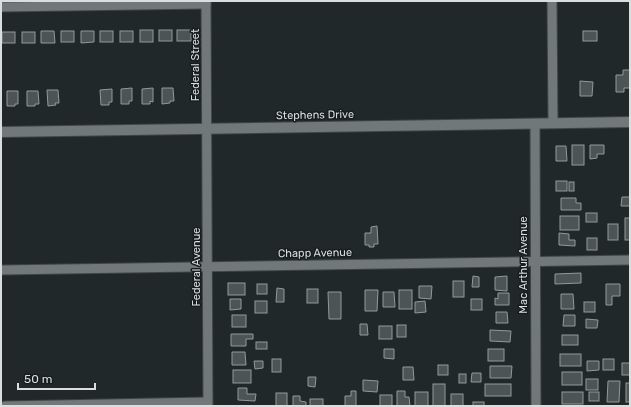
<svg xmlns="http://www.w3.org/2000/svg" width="631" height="407" viewBox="0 0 631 407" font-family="Rubik,sans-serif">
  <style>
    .building { fill: #4c5455; stroke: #91999a }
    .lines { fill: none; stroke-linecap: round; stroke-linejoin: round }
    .street-casing { stroke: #404646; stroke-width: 11 }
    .secondary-casing { stroke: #404646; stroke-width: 12 }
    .street { stroke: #707879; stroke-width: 9 }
    .secondary { stroke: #707879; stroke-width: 10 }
    .labels { text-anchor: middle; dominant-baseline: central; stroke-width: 3; stroke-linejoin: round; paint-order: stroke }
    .street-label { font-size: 11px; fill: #d9dede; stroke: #171e1f }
  </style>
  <rect width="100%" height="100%" fill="#212829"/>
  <g class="building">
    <rect x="140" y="30" width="13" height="12"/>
    <rect x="159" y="30" width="13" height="11"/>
    <rect x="177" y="30" width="14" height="11"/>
    <path d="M41,31h13l1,12h-14z"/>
    <rect x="61" y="31" width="13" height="11"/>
    <path d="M81,31h13v11l-13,1z"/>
    <rect x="100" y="31" width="13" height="11"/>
    <rect x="120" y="31" width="13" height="11"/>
    <rect x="583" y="31" width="14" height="10"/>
    <rect x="2" y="32" width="13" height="11"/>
    <rect x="22" y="32" width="13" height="11"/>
    <path d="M623,70h7v18h-6v4h-8v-17h7z"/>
    <path d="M580,81l13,1 -1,14h-12z"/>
    <path d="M132,88v13h-3v3h-8v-15z"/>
    <path d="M153,88v14l-3,-1v3h-8v-15z"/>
    <path d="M162,88h11l1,13h-4v2l-8,1z"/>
    <path d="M112,89v13h-3v3h-8l-1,-15z"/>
    <path d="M47,90h11l1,13h-4l1,2 -8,1z"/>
    <path d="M7,91h11v13h-3v2h-8z"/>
    <path d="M27,91h11l1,13h-4v2h-8z"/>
    <rect x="572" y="145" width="12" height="20"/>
    <path d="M590,145h14v9h-7v4l-7,1z"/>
    <path d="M556,146h10l1,15h-11z"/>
    <rect x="556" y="181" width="11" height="10"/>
    <rect x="569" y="182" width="5" height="9"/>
    <path d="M622,197h8v9h-9z"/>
    <path d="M561,198h15v5h5v7h-20z"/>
    <rect x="586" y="213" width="11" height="9"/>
    <rect x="560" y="216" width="19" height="14"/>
    <rect x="625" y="218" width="5" height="22"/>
    <rect x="608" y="224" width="10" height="16"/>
    <path d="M377,226l1,18h-4v3h-5v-2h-4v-12h6v-6z"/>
    <path d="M559,233l10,1v6h6v6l-16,-1z"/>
    <rect x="587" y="238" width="10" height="12"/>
    <path d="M581,273v10l-26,1v-10z"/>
    <path d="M473,276l6,1v10h-7z"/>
    <path d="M507,276v15l-12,-1v-13z"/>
    <rect x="453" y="281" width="11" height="16"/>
    <rect x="228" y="283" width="17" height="12"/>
    <rect x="257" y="284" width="10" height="10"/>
    <path d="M606,284h14v12h-8v9h-6z"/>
    <path d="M419,286h13l-1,13 -12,-1z"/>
    <path d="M277,288l7,1v13h-8z"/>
    <rect x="307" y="289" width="11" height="14"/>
    <path d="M365,290h13l-1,21h-12z"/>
    <rect x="399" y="290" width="13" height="19"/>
    <path d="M328,292h13v27h-12z"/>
    <path d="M383,292h11l1,15h-12z"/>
    <path d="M498,293h11v12h-14v-7l3,1z"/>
    <path d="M561,294h12l1,15h-13z"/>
    <path d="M230,299h11v10l-11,1z"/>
    <rect x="471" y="299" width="11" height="11"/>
    <rect x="255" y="301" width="12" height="12"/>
    <path d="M425,301l1,11 -11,1v-11z"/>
    <rect x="584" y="302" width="11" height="10"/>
    <path d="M496,312h11l1,11h-12z"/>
    <rect x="232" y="315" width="14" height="12"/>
    <path d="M564,315h11v11h-12z"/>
    <path d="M586,319l12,1 -1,8h-11z"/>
    <path d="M360,324h7l1,11h-8z"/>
    <rect x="397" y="325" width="9" height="12"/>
    <rect x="379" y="326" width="13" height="13"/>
    <path d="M490,330l21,1 -1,11 -20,-1z"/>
    <path d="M231,334h22v5h-7v7h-15z"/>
    <rect x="562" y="335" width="16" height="10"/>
    <rect x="256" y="342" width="11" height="7"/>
    <path d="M384,349h10v10l-10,-1z"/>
    <rect x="488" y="349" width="16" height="12"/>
    <path d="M232,352h13l1,13h-14z"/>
    <rect x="560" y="354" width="21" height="12"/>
    <rect x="272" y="359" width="9" height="13"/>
    <rect x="603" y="359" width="11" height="11"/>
    <path d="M254,361h9v7l-8,1z"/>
    <path d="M587,361h12v9l-12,1z"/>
    <rect x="622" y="363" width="8" height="12"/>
    <rect x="438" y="365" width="10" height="10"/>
    <path d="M490,366h22l-1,12h-21z"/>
    <path d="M403,367h10l1,13h-11z"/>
    <rect x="233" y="370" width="18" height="13"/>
    <rect x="562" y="372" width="20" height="13"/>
    <path d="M472,373h9v9h-10z"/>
    <rect x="459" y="374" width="7" height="9"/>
    <path d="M308,377h8l-1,10 -7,-1z"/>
    <rect x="586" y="379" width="12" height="11"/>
    <path d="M363,380l15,1 -1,11 -14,-1z"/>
    <path d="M608,381h12l-1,21h-12z"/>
    <rect x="626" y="383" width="4" height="19"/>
    <rect x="433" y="384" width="12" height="22"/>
    <rect x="485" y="384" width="26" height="12"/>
    <path d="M238,388h9v6h9l-1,7 -17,-1z"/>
    <path d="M351,391h5v15h-11v-10h6z"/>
    <path d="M397,391h8v6h4l1,9h-13z"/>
    <rect x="415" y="392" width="13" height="14"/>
    <rect x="562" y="392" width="21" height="12"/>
    <rect x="589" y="392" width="10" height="9"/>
    <rect x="276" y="393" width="11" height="13"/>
    <rect x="451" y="394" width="12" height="12"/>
    <rect x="380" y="395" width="12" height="11"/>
    <path d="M293,396h7v5l6,1v4h-13z"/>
    <rect x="310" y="399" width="13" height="7"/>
    <rect x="473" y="402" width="11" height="4"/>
  </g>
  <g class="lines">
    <defs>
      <g id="street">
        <path d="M206,1l2,405"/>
        <path d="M552,1l1,122"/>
        <path d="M1,7l205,-3"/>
        <path d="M535,124l1,282"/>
        <path d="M1,270l629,-10"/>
        <path d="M5,406l202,-4"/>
      </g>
      <path id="secondary" d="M1,132l629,-10"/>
    </defs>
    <use href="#street" class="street-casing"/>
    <use href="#secondary" class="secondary-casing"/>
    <use href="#street" class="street"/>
    <use href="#secondary" class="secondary"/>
  </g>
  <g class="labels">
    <g class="street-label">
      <text transform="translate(195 65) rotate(-90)">Federal Street</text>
      <text transform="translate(315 115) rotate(-1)">Stephens Drive</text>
      <text transform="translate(315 253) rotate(-1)">Chapp Avenue</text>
      <text transform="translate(523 265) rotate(-90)">Mac Arthur Avenue</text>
      <text transform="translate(196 267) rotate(-90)">Federal Avenue</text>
    </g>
  </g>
  <rect width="631" height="407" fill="none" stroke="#d9dede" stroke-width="4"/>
  <path d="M18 383v6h77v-6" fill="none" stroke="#d9dede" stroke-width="2"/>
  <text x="24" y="383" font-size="12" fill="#d9dede" stroke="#171e1f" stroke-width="3" paint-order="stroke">50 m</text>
</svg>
